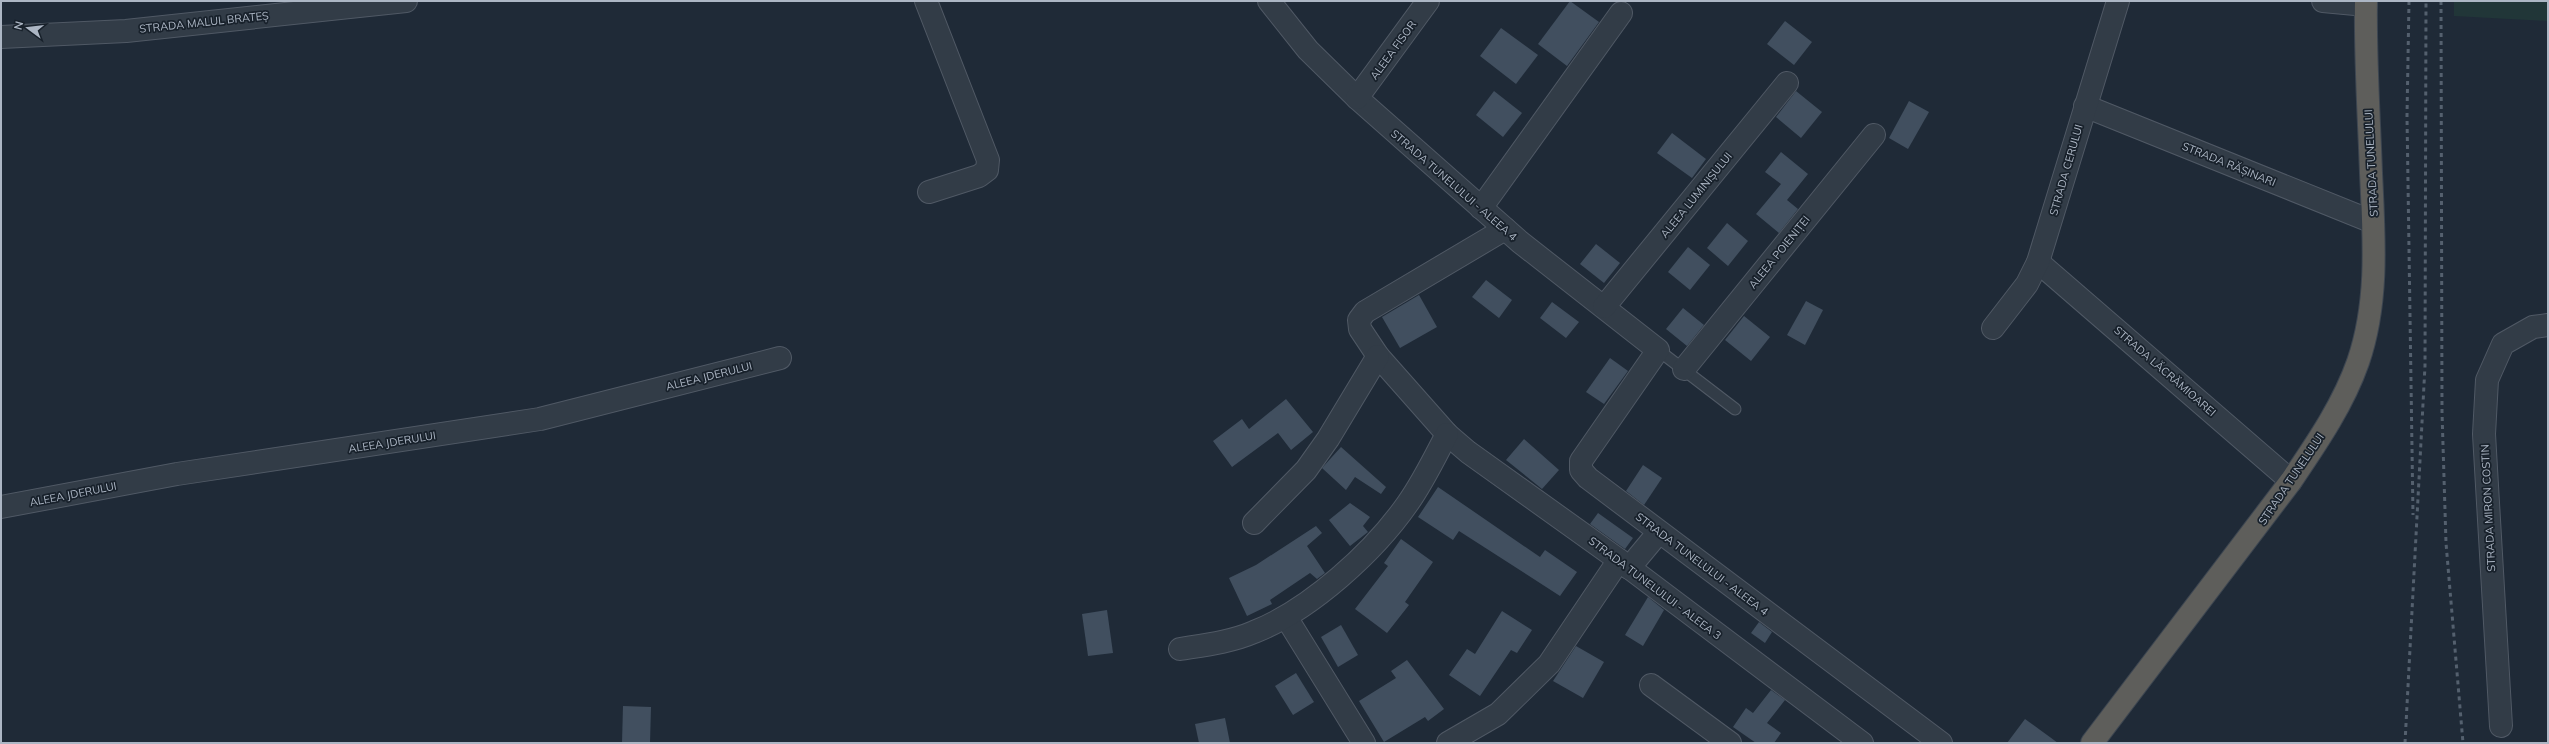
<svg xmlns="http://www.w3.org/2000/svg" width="2549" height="744" viewBox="0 0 2549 744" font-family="Mulish,sans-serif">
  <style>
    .green { fill: #213638 }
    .building { fill: #414f5f }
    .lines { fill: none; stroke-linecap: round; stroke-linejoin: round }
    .service-casing { stroke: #505965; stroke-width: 13 }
    .minor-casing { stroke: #505965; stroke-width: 24 }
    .trunk-casing { stroke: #3d4651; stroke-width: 24 }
    .service { stroke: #323c47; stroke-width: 11 }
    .minor { stroke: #323c47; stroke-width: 22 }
    .trunk { stroke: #5e5e5b; stroke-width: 22 }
    .rail { stroke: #54606e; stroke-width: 3; stroke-dasharray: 4 4; stroke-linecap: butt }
    .labels { text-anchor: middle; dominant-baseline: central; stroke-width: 3.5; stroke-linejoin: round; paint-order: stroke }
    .street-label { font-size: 11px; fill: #acb6c4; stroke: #18212b }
  </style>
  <rect width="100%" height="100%" fill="#1f2a37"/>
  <path class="green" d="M2454,1h94v20l-94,-5z"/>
  <g class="building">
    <path d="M1570,1l29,21 -32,44 -29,-22z"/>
    <path d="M1785,21l27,21 -18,23 -27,-21z"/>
    <path d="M1501,28l37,27 -22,29 -36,-28z"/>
    <path d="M1494,91l28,22 -19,24 -27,-22z"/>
    <path d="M1796,91l26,21 -21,26 -25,-21z"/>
    <path d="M1909,101l20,11 -21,37 -19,-11z"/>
    <path d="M1672,133l34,26 -14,19 -35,-25z"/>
    <path d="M1781,152l27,22 -21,26 11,9 -19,24 -23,-19 25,-30 -16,-12z"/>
    <path d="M1727,223l21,18 -20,25 -21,-18z"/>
    <path d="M1596,244l24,19 -16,20 -24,-19z"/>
    <path d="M1688,247l22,18 -20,25 -22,-18z"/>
    <path d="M1486,280l26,20 -13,18 -27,-21z"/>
    <path d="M1419,295l18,32 -37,21 -18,-31z"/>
    <path d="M1806,301l17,9 -18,35 -18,-10z"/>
    <path d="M1552,302l27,20 -13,16 -26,-20z"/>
    <path d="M1683,308l21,17 -17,21 -21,-17z"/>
    <path d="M1744,316l26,21 -19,24 -26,-21z"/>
    <path d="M1610,358l18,13 -24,33 -18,-12z"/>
    <path d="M1286,399l27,33 -22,18 -13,-17 -46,34 -19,-26 29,-22 7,10z"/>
    <path d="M1524,439l35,31 -17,19 -36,-29z"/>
    <path d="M1341,447l45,40 -5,7 -26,-17 -9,13 -24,-22z"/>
    <path d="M1643,465l19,13 -18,27 -18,-14z"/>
    <path d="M1438,487l102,70 5,-7 32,22 -17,24 -101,-65 -6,9 -35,-23z"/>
    <path d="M1350,503l20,14 -7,9 5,6 -18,14 -21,-26z"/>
    <path d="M1598,513l35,25 -8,11 -35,-25z"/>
    <path d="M1316,526l6,7 -15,13 18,27 -8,6 -7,-6 -40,27 2,4 -25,12 -18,-38 27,-13z"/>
    <path d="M1401,539l32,23 -28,40 4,3 -22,28 -32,-24 33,-43 -4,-3z"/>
    <path d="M1648,597l16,13 -21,36 -18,-11z"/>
    <path d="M1107,610l6,43 -25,3 -6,-42z"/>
    <path d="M1502,611l30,19 -15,23 -6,-3 -31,46 -31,-21 18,-26 8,5z"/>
    <path d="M1759,622l13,10 -7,11 -14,-10z"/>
    <path d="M1341,625l17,30 -20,12 -17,-30z"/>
    <path d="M1576,646l28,16 -21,36 -30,-17z"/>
    <path d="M1407,660l37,49 -16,12 -3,-4 -41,25 -25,-41 37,-23 -5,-7z"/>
    <path d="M1296,673l18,29 -21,13 -18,-29z"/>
    <path d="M1771,690l14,10 -18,23 14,10 -7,10h-18l-23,-16 13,-19 7,5z"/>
    <path d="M623,706l28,1 -1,36h-28z"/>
    <path d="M1225,718l5,25h-31l-4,-19z"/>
    <path d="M2025,719l33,24h-51z"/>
  </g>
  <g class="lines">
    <defs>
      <path id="service" d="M1658,350l77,59"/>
      <g id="minor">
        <path d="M926,1l62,159 -1,10 -8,6 -50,16"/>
        <path d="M1269,1l39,49 49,48 163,144 138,108 -77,111v9l7,8 353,265"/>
        <path d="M2323,1l43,4"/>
        <path d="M1,37l125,-6 280,-30"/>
        <path d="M1357,98l71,-97"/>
        <path d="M2085,106l288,116"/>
        <path d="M1481,208l140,-195"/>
        <path d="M1505,229l-140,83 -6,8 1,9 18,27 69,78 21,18 151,108 243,183"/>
        <path d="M2038,262l253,219"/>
        <path d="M1604,307l183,-224"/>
        <path d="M1993,328l34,-44 11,-22 80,-261"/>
        <path d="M1684,369l190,-234"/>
        <path d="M1,507l176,-33 363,-55 240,-61"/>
        <path d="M1254,523l52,-53 22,-31 50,-83"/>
        <path d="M1629,568l30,-36"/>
        <path d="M1286,617l78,126"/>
        <path d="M1180,649c25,-4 51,-7 74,-17 56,-22 120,-80 154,-129 15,-21 27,-46 39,-69"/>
        <path d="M1651,685l79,58"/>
        <path d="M2501,726l-17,-292 3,-54 16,-36 30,-17 15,-2"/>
        <path d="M1448,743l50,-29 51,-50 70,-104"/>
      </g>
      <path id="trunk" d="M2092,743l199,-262c25,-37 52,-76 67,-119 21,-61 16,-125 13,-189 -2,-57 -6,-114 -5,-172"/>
    </defs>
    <use href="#service" class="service-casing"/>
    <use href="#minor" class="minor-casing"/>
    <use href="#trunk" class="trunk-casing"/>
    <use href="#service" class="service"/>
    <use href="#minor" class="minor"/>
    <use href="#trunk" class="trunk"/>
    <g class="rail">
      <path d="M2409,1l-2,115 6,399"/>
      <path d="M2441,1l1,411 4,131 17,200"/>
      <path d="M2405,743l20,-377 1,-365"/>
    </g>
  </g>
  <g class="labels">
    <g class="street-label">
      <text transform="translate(204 22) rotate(-6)">STRADA MALUL BRATEȘ</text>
      <text transform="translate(1393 50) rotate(-54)">ALEEA FISOR</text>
      <text transform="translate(2371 163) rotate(-93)">STRADA TUNELULUI</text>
      <text transform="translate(2229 164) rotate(22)">STRADA RĂȘINARI</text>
      <text transform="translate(2066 170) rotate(-74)">STRADA CERULUI</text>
      <text transform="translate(1454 185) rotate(41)">STRADA TUNELULUI - ALEEA 4</text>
      <text transform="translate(1696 195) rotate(-51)">ALEEA LUMINIȘULUI</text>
      <text transform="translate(1779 252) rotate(-51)">ALEEA POIENIȚEI</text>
      <text transform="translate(2165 371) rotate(41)">STRADA LĂCRĂMIOAREI</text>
      <text transform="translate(709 376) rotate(-14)">ALEEA JDERULUI</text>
      <text transform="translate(392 442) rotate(-9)">ALEEA JDERULUI</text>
      <text transform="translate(2291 479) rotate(-56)">STRADA TUNELULUI</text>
      <text transform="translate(73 494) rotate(-11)">ALEEA JDERULUI</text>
      <text transform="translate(2488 508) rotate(-93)">STRADA MIRON COSTIN</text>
      <text transform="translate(1702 564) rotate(37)">STRADA TUNELULUI - ALEEA 4</text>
      <text transform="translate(1655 588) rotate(37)">STRADA TUNELULUI - ALEEA 3</text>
    </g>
  </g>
  <rect width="2549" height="744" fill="none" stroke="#acb6c4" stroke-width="4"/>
  <g transform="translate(28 28) rotate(285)" stroke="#18212b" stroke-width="3" paint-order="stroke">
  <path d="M0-3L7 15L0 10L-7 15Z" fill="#acb6c4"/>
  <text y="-6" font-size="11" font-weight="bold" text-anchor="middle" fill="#acb6c4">N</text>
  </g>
</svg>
